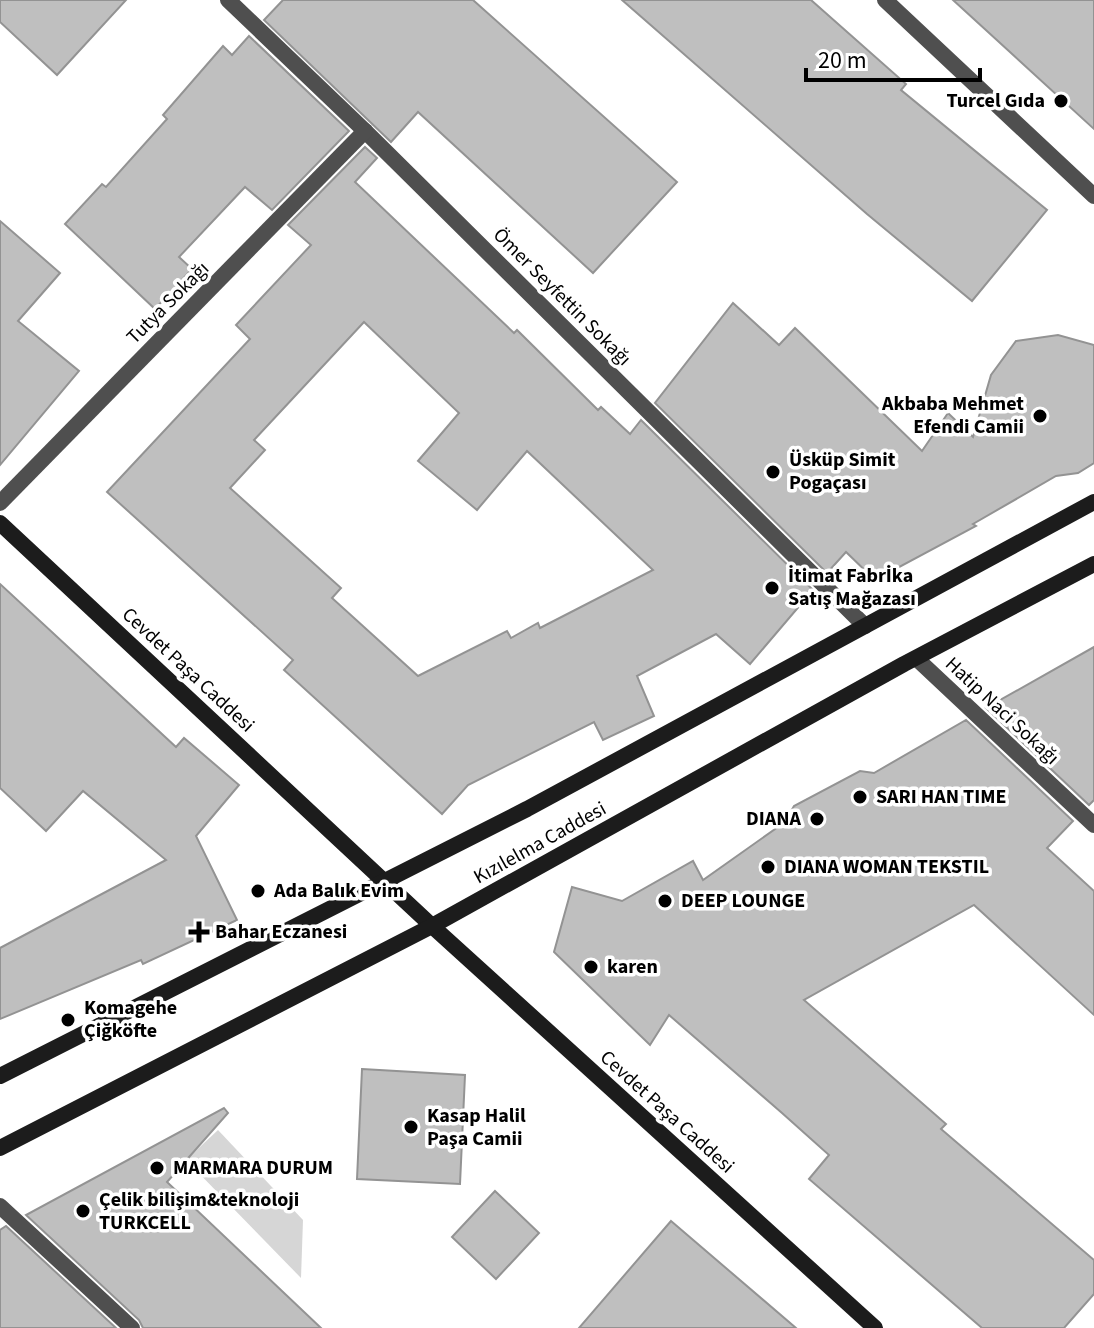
<svg xmlns="http://www.w3.org/2000/svg" width="1094" height="1328" viewBox="0 0 1094 1328" font-family="'Source Sans 3',sans-serif">
  <style>
    .green { fill: #d6d6d6 }
    .building { fill: #bfbfbf; stroke: #939393; stroke-width: 2; fill-rule: evenodd }
    .lines { fill: none; stroke-linecap: round; stroke-linejoin: round }
    .street { stroke: #4f4f4f; stroke-width: 16 }
    .secondary { stroke: #1c1c1c; stroke-width: 16 }
    .poi-dot { fill: #000; stroke: #fff; stroke-width: 3 }
    .labels { text-anchor: middle; dominant-baseline: central; stroke-width: 7; stroke-linejoin: round; paint-order: stroke }
    .poi-label { font-size: 20px; font-weight: bold; fill: #000; stroke: #fff; text-anchor: start }
    .street-label { font-size: 20px; fill: #000; stroke: #fff }
  </style>
  <rect width="100%" height="100%" fill="#fff"/>
  <path class="green" d="M218,1130l85,90 -2,58 -115,-118z"/>
  <g class="building">
    <path d="M0,0h126l-69,75 -57,-53z"/>
    <path d="M283,0h190l204,182 -84,91 -175,-161 -27,30 -127,-122z"/>
    <path d="M622,0h189l95,84 -5,6 146,120 -75,91 -105,-87z"/>
    <path d="M953,0h141v129z"/>
    <path d="M249,36l100,95 -77,79 -27,-23 -66,70 13,12 -37,40 -90,-85 37,-40 4,3 61,-68 -4,-4 60,-69 9,9z"/>
    <path d="M365,147l12,11 -22,24 159,151 3,-3 81,80 3,-3 29,27 11,-14 172,170 -63,74 -34,-30 -79,42 17,40 -51,24 -9,-18 -126,63 -26,29 -158,-144 9,-10 -186,-168 143,-153 -14,-14 75,-80 -23,-20zM364,322l95,91 -41,48 59,49 50,-59 126,119 -113,58 -2,-5 -27,15 -4,-7 -89,45 -86,-78 9,-10 -111,-100 35,-38 -11,-10z"/>
    <path d="M0,221l60,52 -42,48 61,50 -79,94z"/>
    <path d="M733,303l46,42 16,-17 127,123 26,-38 25,24 18,-62 25,-34 42,-6 36,10v118l-16,10 -22,3 -83,48 3,2 -101,54 -29,-28 -19,21 -172,-170z"/>
    <path d="M0,584l176,163 8,-9 55,47 -43,51 41,84 -94,44 -2,-4 -141,59v-71l166,-88 -83,-69 -37,40 -46,-43z"/>
    <path d="M1094,647v153l-5,5 -103,-97z"/>
    <path d="M966,720l107,101 -26,27 47,43v124l-120,-110 -170,95 142,124 -5,5 153,131v34l-30,34h-82l-173,-149 20,-24 -47,-42 -113,-98 -19,30 -96,-93 18,-65 50,14 71,-40 10,19 82,-58 9,-16 66,-35 14,2z"/>
    <path d="M362,1069l103,6 -5,109 -103,-5z"/>
    <path d="M224,1108l4,5 -61,69 154,146h-178l-4,-8 -113,-105z"/>
    <path d="M495,1191l44,42 -43,46 -44,-42z"/>
    <path d="M671,1221l125,107h-217z"/>
    <path d="M6,1226l110,102h-116v-98z"/>
  </g>
  <g class="lines">
    <g class="street">
      <path d="M228,0l137,131 500,495"/>
      <path d="M885,0l209,196"/>
      <path d="M0,503l365,-372"/>
      <path d="M917,659l177,166"/>
      <path d="M0,1206l132,122"/>
    </g>
    <g class="secondary">
      <path d="M0,523l432,403 443,402"/>
      <path d="M0,1076l527,-267 567,-307"/>
      <path d="M0,1148l432,-222 472,-262 190,-100"/>
    </g>
  </g>
  <g class="poi-dot">
    <circle cx="1061" cy="101" r="8"/>
    <circle cx="1040" cy="416" r="8"/>
    <circle cx="773" cy="472" r="8"/>
    <circle cx="772" cy="588" r="8"/>
    <circle cx="860" cy="797" r="8"/>
    <circle cx="817" cy="819" r="8"/>
    <circle cx="768" cy="867" r="8"/>
    <circle cx="258" cy="891" r="8"/>
    <circle cx="665" cy="901" r="8"/>
    <path d="M195 920h8v8h8v8h-8v8h-8v-8h-8v-8h8z"/>
    <circle cx="591" cy="967" r="8"/>
    <circle cx="68" cy="1020" r="8"/>
    <circle cx="411" cy="1127" r="8"/>
    <circle cx="157" cy="1168" r="8"/>
    <circle cx="83" cy="1211" r="8"/>
  </g>
  <g class="labels">
    <g class="poi-label">
      <text x="1045" y="101" text-anchor="end">Turcel Gıda</text>
      <text x="1024" y="404" text-anchor="end">Akbaba Mehmet<tspan x="1024" dy="23">Efendi Camii</tspan></text>
      <text x="789" y="460">Üsküp Simit<tspan x="789" dy="23">Pogaçası</tspan></text>
      <text x="788" y="576">İtimat Fabrİka<tspan x="788" dy="23">Satış Mağazası</tspan></text>
      <text x="876" y="797">SARI HAN TIME</text>
      <text x="801" y="819" text-anchor="end">DIANA</text>
      <text x="784" y="867">DIANA WOMAN TEKSTIL</text>
      <text x="274" y="891">Ada Balık Evim</text>
      <text x="681" y="901">DEEP LOUNGE</text>
      <text x="215" y="932">Bahar Eczanesi</text>
      <text x="607" y="967">karen</text>
      <text x="84" y="1008">Komagehe<tspan x="84" dy="23">Çiğköfte</tspan></text>
      <text x="427" y="1116">Kasap Halil<tspan x="427" dy="23">Paşa Camii</tspan></text>
      <text x="173" y="1168">MARMARA DURUM</text>
      <text x="99" y="1200">Çelik bilişim&amp;teknoloji<tspan x="99" dy="23">TURKCELL</tspan></text>
    </g>
    <g class="street-label">
      <text transform="translate(562 297) rotate(45)">Ömer Seyfettin Sokağı</text>
      <text transform="translate(168 303) rotate(-45)">Tutya Sokağı</text>
      <text transform="translate(188 670) rotate(43)">Cevdet Paşa Caddesi</text>
      <text transform="translate(1002 711) rotate(43)">Hatip Naci Sokağı</text>
      <text transform="translate(540 843) rotate(-29)">Kızılelma Caddesi</text>
      <text transform="translate(667 1112) rotate(42)">Cevdet Paşa Caddesi</text>
    </g>
  </g>
  <path d="M806 68v12h174v-12" fill="none" stroke="#000000" stroke-width="4"/>
  <text x="818" y="68" font-size="24" fill="#000000" stroke="#ffffff" stroke-width="6" paint-order="stroke">20 m</text>
</svg>
